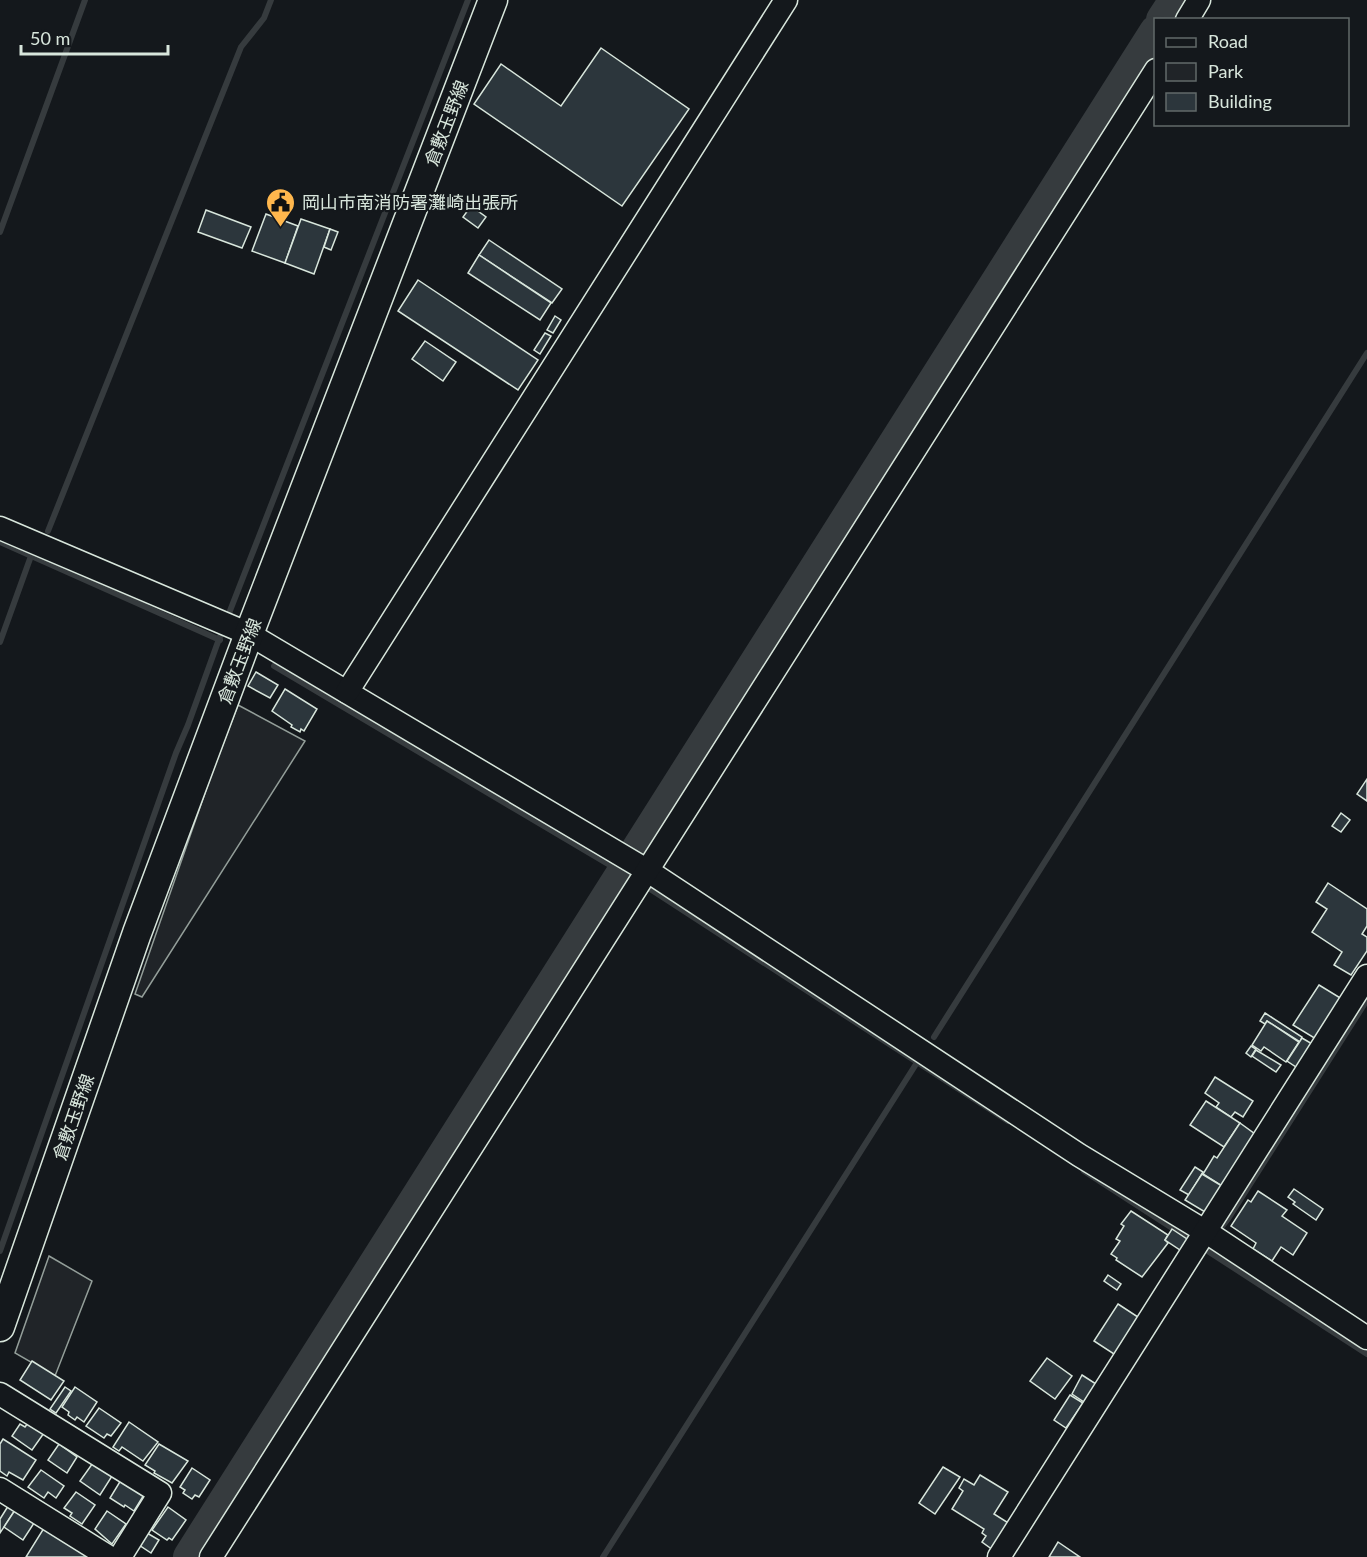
<svg xmlns="http://www.w3.org/2000/svg" width="1367" height="1557" viewBox="0 0 1367 1557" font-family="Lato,'Noto Sans JP',sans-serif">
  <style>
    .green { fill: #202428; stroke: #939e99; stroke-width: 1.5 }
    .lines { fill: none; stroke-linecap: round; stroke-linejoin: round }
    .stream { stroke: #363b3e; stroke-width: 6 }
    .river { stroke: #363b3e; stroke-width: 34 }
    .building { fill: #2c363c; stroke: #d8e6dc; stroke-width: 1.5 }
    .minor-casing { stroke: #d8e6dc; stroke-width: 25 }
    .major-casing { stroke: #d8e6dc; stroke-width: 31 }
    .minor { stroke: #14181c; stroke-width: 22 }
    .major { stroke: #14181c; stroke-width: 28 }
    .labels { text-anchor: middle; dominant-baseline: central; stroke-width: 4.5; stroke-linejoin: round; paint-order: stroke }
    .street-label { font-size: 18px; fill: #d8e6dc; stroke: #14181c }
    .poi-label { font-size: 18px; fill: #d8e6dc; stroke: #14181c; text-anchor: start }
  </style>
  <rect width="100%" height="100%" fill="#14181c"/>
  <g class="green">
    <path d="M238,705l67,36 -163,256 -7,-3 78,-224z"/>
    <path d="M49,1256l43,25 -37,95 -40,-23z"/>
  </g>
  <g class="lines">
    <g class="stream">
      <path d="M0,232l85,-232"/>
      <path d="M48,531l193,-484 23,-29 7,-18"/>
      <path d="M0,542l220,98"/>
      <path d="M0,642l31,-86"/>
      <path d="M274,666l361,214"/>
      <path d="M644,885l364,236"/>
      <path d="M934,1037l433,-684"/>
      <path d="M1084,1171l283,183"/>
      <path d="M1220,1229l8,-10 139,-219"/>
      <path d="M0,1251l176,-498 12,-28 31,-86 249,-639"/>
      <path d="M603,1557l315,-496"/>
    </g>
    <g class="river">
      <path d="M1163,20l13,-20"/>
      <path d="M190,1557l966,-1525"/>
    </g>
  </g>
  <g class="building">
    <path d="M601,48l88,61 -67,97 -148,-102 27,-40 60,42z"/>
    <path d="M471,206l15,11 -8,11 -15,-11z"/>
    <path d="M206,210l45,17 -9,21 -44,-16z"/>
    <path d="M266,214l32,12 -13,37 -33,-12z"/>
    <path d="M301,219l29,10 -16,45 -29,-11z"/>
    <path d="M330,229l8,3 -7,18 -7,-3z"/>
    <path d="M489,240l73,49 -10,14 -73,-48z"/>
    <path d="M479,255l72,48 -11,17 -72,-47z"/>
    <path d="M418,280l120,80 -20,30 -120,-79z"/>
    <path d="M555,316l6,4 -8,13 -6,-3z"/>
    <path d="M545,333l6,3 -11,18 -6,-4z"/>
    <path d="M425,341l31,21 -13,19 -31,-22z"/>
    <path d="M256,672l22,13 -8,13 -22,-12z"/>
    <path d="M285,689l32,20 -13,22 -3,-2 -1,3 -9,-5 1,-2 -20,-14z"/>
    <path d="M1367,779v22l-10,-7z"/>
    <path d="M1341,813l9,7 -9,12 -9,-6z"/>
    <path d="M1328,883l39,26v17l-5,8 5,3v14l-16,24 -17,-10 8,-13 -30,-20 15,-23 -11,-7z"/>
    <path d="M1319,985l23,14 -26,40 -23,-14z"/>
    <path d="M1265,1013l37,24 -2,5 -33,-21 -2,3 -5,-3z"/>
    <path d="M1267,1021l32,21 -13,20 -22,-15 -3,4 -9,-6z"/>
    <path d="M1302,1038l12,7 -15,24 -12,-8z"/>
    <path d="M1251,1046l5,3 -5,8 -5,-4z"/>
    <path d="M1256,1050l25,15 -5,7 -24,-16z"/>
    <path d="M1215,1077l38,24 -10,16 -8,-5 -4,5 -15,-10 3,-4 -14,-10z"/>
    <path d="M1206,1101l34,22 -16,24 -34,-22z"/>
    <path d="M1240,1123l15,11 -33,52 -19,-12 11,-18 3,2z"/>
    <path d="M1195,1167l8,5 -14,23 -9,-5z"/>
    <path d="M1202,1174l20,12 -17,26 -20,-12z"/>
    <path d="M1294,1189l29,20 -7,11 -23,-16 2,-2 -7,-5z"/>
    <path d="M1258,1191l29,19 -5,6 25,17 -14,22 -12,-8 -9,14 -19,-12 3,-6 -25,-17 17,-26 3,2z"/>
    <path d="M1131,1211l37,24 -3,5 3,3 -26,34 -26,-17 1,-2 -6,-4 9,-13 -4,-2 8,-13 -3,-2z"/>
    <path d="M1172,1229l18,12 -7,11 -18,-12z"/>
    <path d="M1108,1275l13,9 -4,6 -13,-9z"/>
    <path d="M1118,1304l23,15 -24,37 -23,-15z"/>
    <path d="M1047,1358l25,18 -17,23 -25,-18z"/>
    <path d="M32,1361l32,20 -13,19 -31,-20z"/>
    <path d="M1082,1375l14,9 -12,18 -12,-8z"/>
    <path d="M65,1387l6,4 -15,22 -6,-4z"/>
    <path d="M75,1387l22,15 -13,20 -7,-5 -2,3 -7,-5 1,-3 -7,-5z"/>
    <path d="M1070,1395l13,8 -17,25 -12,-8z"/>
    <path d="M99,1408l22,15 -10,13 -4,-2 -3,4 -18,-12z"/>
    <path d="M129,1422l29,20 -15,19 -21,-14 -3,4 -6,-4z"/>
    <path d="M28,1423l16,10 -12,17 -20,-14 8,-12 5,3z"/>
    <path d="M3,1439l33,21 -13,20 -14,-8 -2,4 -7,-5v-27z"/>
    <path d="M59,1444l18,13 -10,16 -19,-13z"/>
    <path d="M159,1444l29,17 -16,22 -18,-10 1,-2 -10,-6z"/>
    <path d="M95,1460l19,13 -14,22 -20,-14z"/>
    <path d="M943,1467l17,10 -25,37 -16,-11z"/>
    <path d="M192,1468l18,12 -11,17 -4,-2 -3,4 -9,-6 2,-3 -5,-3z"/>
    <path d="M41,1470l23,16 -8,12 -8,-6 -4,6 -16,-11z"/>
    <path d="M124,1475l23,15 -13,21 -9,-6 -1,2 -14,-9z"/>
    <path d="M980,1475l28,17 -14,22 16,10 -17,26 -11,-8 4,-6 -4,-3 2,-4 -32,-20 11,-18 -4,-3 5,-9 10,6z"/>
    <path d="M76,1492l19,13 -13,19 -12,-8 2,-3 -8,-5z"/>
    <path d="M10,1503l7,4 -17,26v-14z"/>
    <path d="M17,1507l19,13 -13,20 -19,-13z"/>
    <path d="M168,1507l18,13 -14,20 -3,-2 -2,2 -15,-10z"/>
    <path d="M107,1511l19,13 -14,20 -17,-15z"/>
    <path d="M44,1528l46,29h-64z"/>
    <path d="M147,1533l12,7 -8,13 -12,-8z"/>
    <path d="M1058,1542l22,15h-31z"/>
  </g>
  <g class="lines">
    <defs>
      <g id="minor">
        <path d="M1187,20l12,-20"/>
        <path d="M0,528l249,106 399,237 431,284 132,80 156,103"/>
        <path d="M347,692l439,-692"/>
        <path d="M0,1394l160,99 -40,64"/>
        <path d="M0,1489l109,68"/>
        <path d="M211,1557l945,-1487"/>
        <path d="M999,1557l368,-581"/>
      </g>
      <path id="major" d="M0,1327l137,-394 112,-299 244,-634"/>
    </defs>
    <use href="#minor" class="minor-casing"/>
    <use href="#major" class="major-casing"/>
    <use href="#minor" class="minor"/>
    <use href="#major" class="major"/>
  </g>
  <defs>
    <symbol id="civic-pin" viewBox="-11 -11 22 30"><path d="M0 17L-7.5 6A9.5 9.5 0 1 1 7.5 6Z" fill="#ffb74d" stroke="#14181c"/><path d="M-.6-6.5H3V-4.5H.6V-3L4-1V1h2V6H-6V1h2V-1L-.6-3ZM-1.2 2.5V6h2.4V2.5Z" fill="#111"/></symbol>
  </defs>
  <g fill-rule="evenodd">
    <use href="#civic-pin" x="264" y="186" width="33" height="45"/>
  </g>
  <g class="labels">
    <g class="street-label">
      <text transform="translate(446 123) rotate(-69)">倉敷玉野線</text>
      <text transform="translate(239 661) rotate(-69)">倉敷玉野線</text>
      <text transform="translate(73 1117) rotate(-71)">倉敷玉野線</text>
    </g>
    <g class="poi-label">
      <text x="302" y="202">岡山市南消防署灘崎出張所</text>
    </g>
  </g>
  <rect x="1154" y="18" width="195" height="108" fill="#14181c" stroke="#626a69" stroke-width="1.5"/>
  <rect x="1166" y="38" width="30" height="9" fill="#14181c" stroke="#626a69" stroke-width="1.5"/>
  <text x="1208" y="48" font-size="18" fill="#d8e6dc">Road</text>
  <rect x="1166" y="63" width="30" height="18" fill="#202428" stroke="#626a69" stroke-width="1.5"/>
  <text x="1208" y="78" font-size="18" fill="#d8e6dc">Park</text>
  <rect x="1166" y="93" width="30" height="18" fill="#2c363c" stroke="#626a69" stroke-width="1.5"/>
  <text x="1208" y="108" font-size="18" fill="#d8e6dc">Building</text>
  <path d="M21 45v9h147v-9" fill="none" stroke="#d8e6dc" stroke-width="3"/>
  <text x="30" y="45" font-size="18" fill="#d8e6dc" stroke="#14181c" stroke-width="4.5" paint-order="stroke">50 m</text>
</svg>
